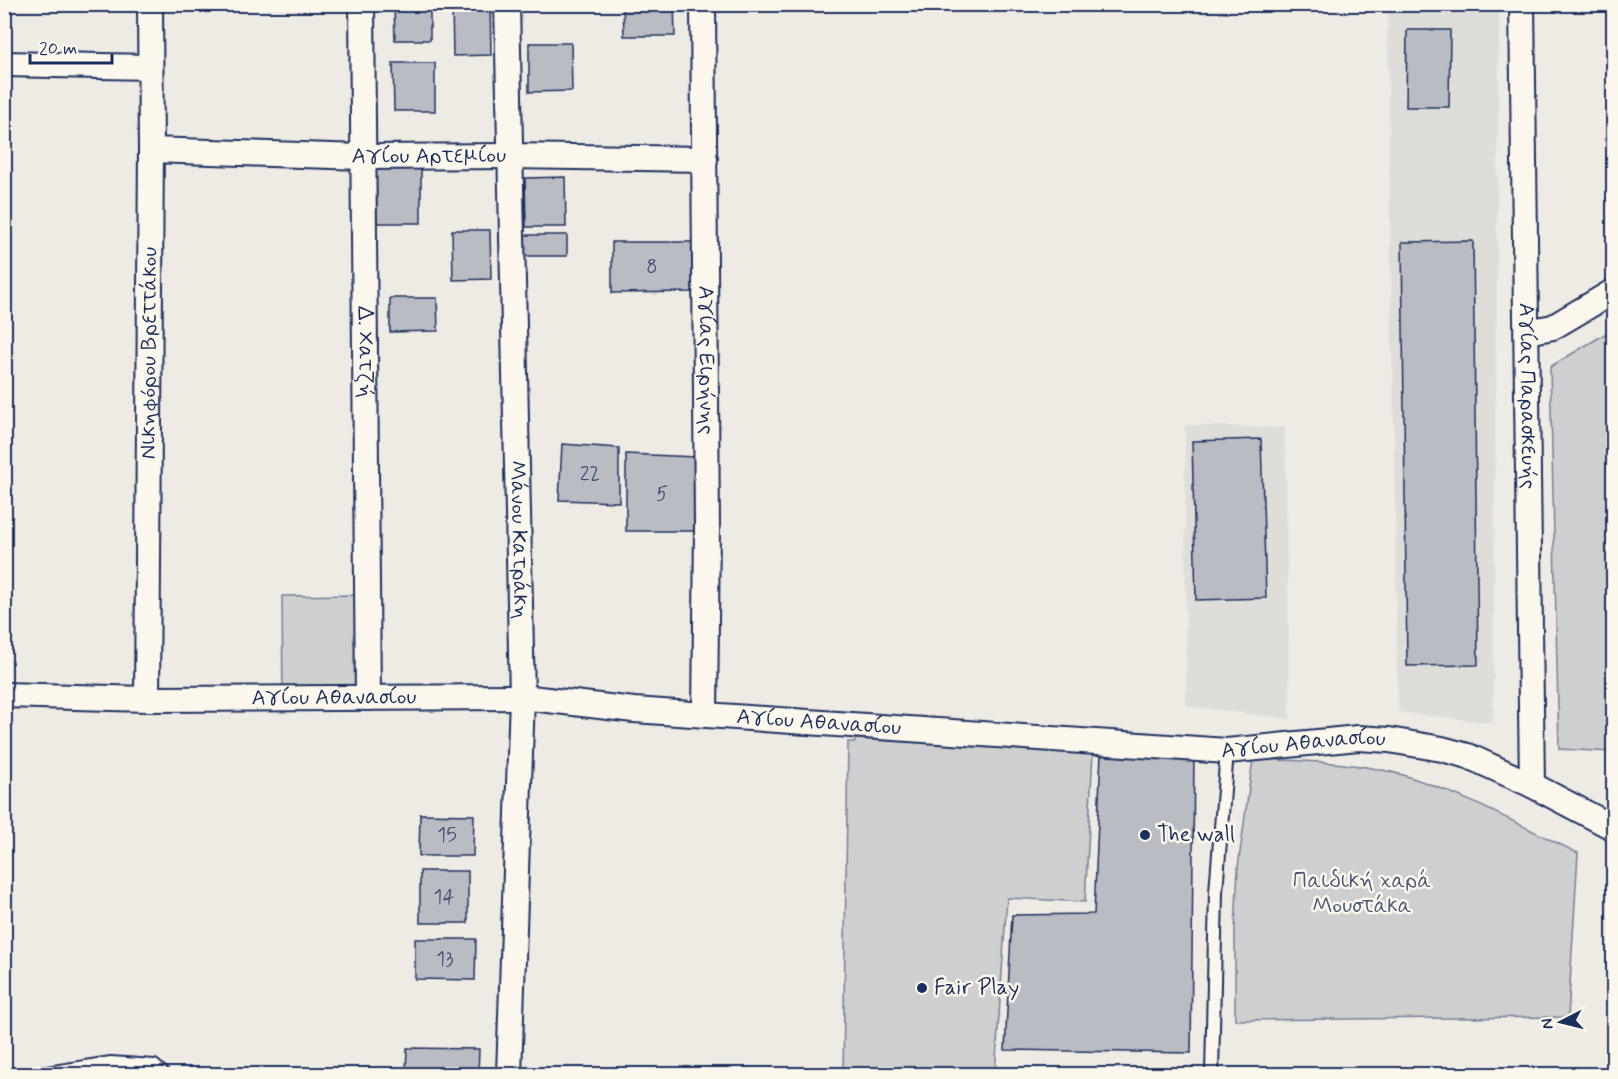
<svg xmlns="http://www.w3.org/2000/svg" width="1618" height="1079" viewBox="0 0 1618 1079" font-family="Mynerve,sans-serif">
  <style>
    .built { fill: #deddda }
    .green { fill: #cecfcf; stroke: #747f96; stroke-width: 1.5 }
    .building { fill: #b9bcc3; stroke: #1b2f5e; stroke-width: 1.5 }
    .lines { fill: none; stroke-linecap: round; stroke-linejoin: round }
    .service-casing { stroke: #1b2f5e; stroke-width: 16 }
    .minor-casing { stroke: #1b2f5e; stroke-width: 28 }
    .service { stroke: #fbf7ec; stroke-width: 12 }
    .minor { stroke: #fbf7ec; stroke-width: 24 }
    .poi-dot { fill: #1b2f5e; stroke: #fbf7ec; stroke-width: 2 }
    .labels { text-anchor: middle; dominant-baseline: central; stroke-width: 5; stroke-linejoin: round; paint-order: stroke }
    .number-label { font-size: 20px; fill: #425277 }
    .street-label { font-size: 22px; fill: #1b2f5e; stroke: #fbf7ec }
    .poi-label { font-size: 22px; fill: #1b2f5e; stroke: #fbf7ec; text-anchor: start }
    .park-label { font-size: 22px; fill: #48577a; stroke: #fbf7ec }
  </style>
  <rect width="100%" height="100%" fill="#eeebe4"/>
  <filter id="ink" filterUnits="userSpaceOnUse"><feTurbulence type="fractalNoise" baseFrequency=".0167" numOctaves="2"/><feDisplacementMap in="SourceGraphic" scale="12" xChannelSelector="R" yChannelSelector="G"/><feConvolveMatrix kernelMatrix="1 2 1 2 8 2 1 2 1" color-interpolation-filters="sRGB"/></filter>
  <g filter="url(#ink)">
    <g class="built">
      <path d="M1387,5h112l-6,718 -95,-11z"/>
      <path d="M1185,425l100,3 5,291 -104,-13z"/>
    </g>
    <g class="green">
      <path d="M1613,329v423l-54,-3 -9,-382z"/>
      <path d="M356,595l5,112 -78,-1 -1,-110z"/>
      <path d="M855,739l238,13 -8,150 -78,-4 -12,176h-152l5,-332h7z"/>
      <path d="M1253,759c48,2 103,2 150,16 61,19 118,51 175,78l-10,164 -333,3v-92l3,-61z"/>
    </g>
    <g class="building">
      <path d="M394,4h36v36h-35z"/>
      <path d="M452,4h38l1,51 -38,1z"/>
      <path d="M623,4h51l1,32h-51z"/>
      <path d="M1407,30h43l-1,77h-43z"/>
      <path d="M529,43h42l1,48 -43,1z"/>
      <path d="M393,63h42v48h-41z"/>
      <path d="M376,168h45v55h-44z"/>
      <path d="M565,177l1,50h-40l-1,-49z"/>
      <path d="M452,230h38l1,49 -38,1z"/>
      <rect x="524" y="235" width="43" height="21"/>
      <path d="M1473,241l5,424 -71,1 -5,-424z"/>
      <path d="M612,242h81v50l-81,1z"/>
      <path d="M390,298h47l1,33 -48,1z"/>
      <path d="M1261,439l5,159 -70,2 -4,-159z"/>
      <path d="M562,444l57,4v54l-60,-2z"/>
      <path d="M626,454l70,3 2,74h-72z"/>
      <path d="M1101,753l93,3 -3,297 -186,-3 7,-135 82,-1z"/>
      <path d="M420,814l54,1 -1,41h-54z"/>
      <rect x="420" y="871" width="48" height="52"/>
      <path d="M415,939h61l-1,41 -60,-1z"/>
      <path d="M407,1048l72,1 -1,25h-72z"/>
    </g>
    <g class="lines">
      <defs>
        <g id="service">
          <path d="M41,1074l70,-11 43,3 9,8"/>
          <path d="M1212,1074l4,-182 11,-141"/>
        </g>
        <g id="minor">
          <path id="s1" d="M362,4l6,694"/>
          <path id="s2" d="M507,4l15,693 -13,377"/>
          <path id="s3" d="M703,4l4,523 -2,187"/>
          <path id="s4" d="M1522,4l10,781"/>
          <path d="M4,64l146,3"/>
          <path id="s5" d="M151,150l212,7 146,-1 196,3"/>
          <path d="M1527,332l26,-5 61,-36"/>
          <path id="s6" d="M4,695l143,4 375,-2 112,13 593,41 131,-13 31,2 53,9 26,7 64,29 82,43"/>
          <path id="s7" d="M147,699l4,-549 -1,-146"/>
        </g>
      </defs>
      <use href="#service" class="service-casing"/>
      <use href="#minor" class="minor-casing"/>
      <use href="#service" class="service"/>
      <use href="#minor" class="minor"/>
    </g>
  </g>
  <g class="poi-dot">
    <circle cx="1145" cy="835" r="6"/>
    <circle cx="922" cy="988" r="6"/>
  </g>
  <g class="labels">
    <g class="number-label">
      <text x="652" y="267">8</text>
      <text x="590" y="474">22</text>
      <text x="662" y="494">5</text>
      <text x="447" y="835">15</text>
      <text x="444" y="897">14</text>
      <text x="445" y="959">13</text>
    </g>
    <g class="street-label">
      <text stroke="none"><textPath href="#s5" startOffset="278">Αγίου Αρτεμίου</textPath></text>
      <text stroke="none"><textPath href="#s1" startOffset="348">Δ. Χατζή</textPath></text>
      <text stroke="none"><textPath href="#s7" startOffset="346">Νικηφόρου Βρεττάκου</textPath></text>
      <text stroke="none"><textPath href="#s3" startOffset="356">Αγίας Ειρήνης</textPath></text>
      <text stroke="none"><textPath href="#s4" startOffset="392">Αγίας Παρασκευής</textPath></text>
      <text stroke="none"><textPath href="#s2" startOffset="536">Μάνου Κατράκη</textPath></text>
      <text stroke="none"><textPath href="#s6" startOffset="330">Αγίου Αθανασίου</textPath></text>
      <text stroke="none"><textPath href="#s6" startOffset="816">Αγίου Αθανασίου</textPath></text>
      <text stroke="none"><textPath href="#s6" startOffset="1302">Αγίου Αθανασίου</textPath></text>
    </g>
    <g class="poi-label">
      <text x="1157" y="835">The wall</text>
      <text x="934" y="988">Fair Play</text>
    </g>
    <g class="park-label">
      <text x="1362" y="881">Παιδική χαρά<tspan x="1362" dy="25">Μουστάκα</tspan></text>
    </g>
  </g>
  <rect width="1618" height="1079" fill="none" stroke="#fbf7ec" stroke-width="24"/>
  <rect x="12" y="12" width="1594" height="1055" fill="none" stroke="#1b2f5e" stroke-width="2" filter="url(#ink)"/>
  <g transform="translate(1561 1022) rotate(263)" stroke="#fbf7ec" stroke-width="4.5" paint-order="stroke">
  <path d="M0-4.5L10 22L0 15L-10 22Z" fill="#1b2f5e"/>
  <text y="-9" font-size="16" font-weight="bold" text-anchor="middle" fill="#1b2f5e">N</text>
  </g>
  <path d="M30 54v9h82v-9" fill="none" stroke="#1b2f5e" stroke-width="3"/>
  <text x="39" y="54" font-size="18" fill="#1b2f5e" stroke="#fbf7ec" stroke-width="4.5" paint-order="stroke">20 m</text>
</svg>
